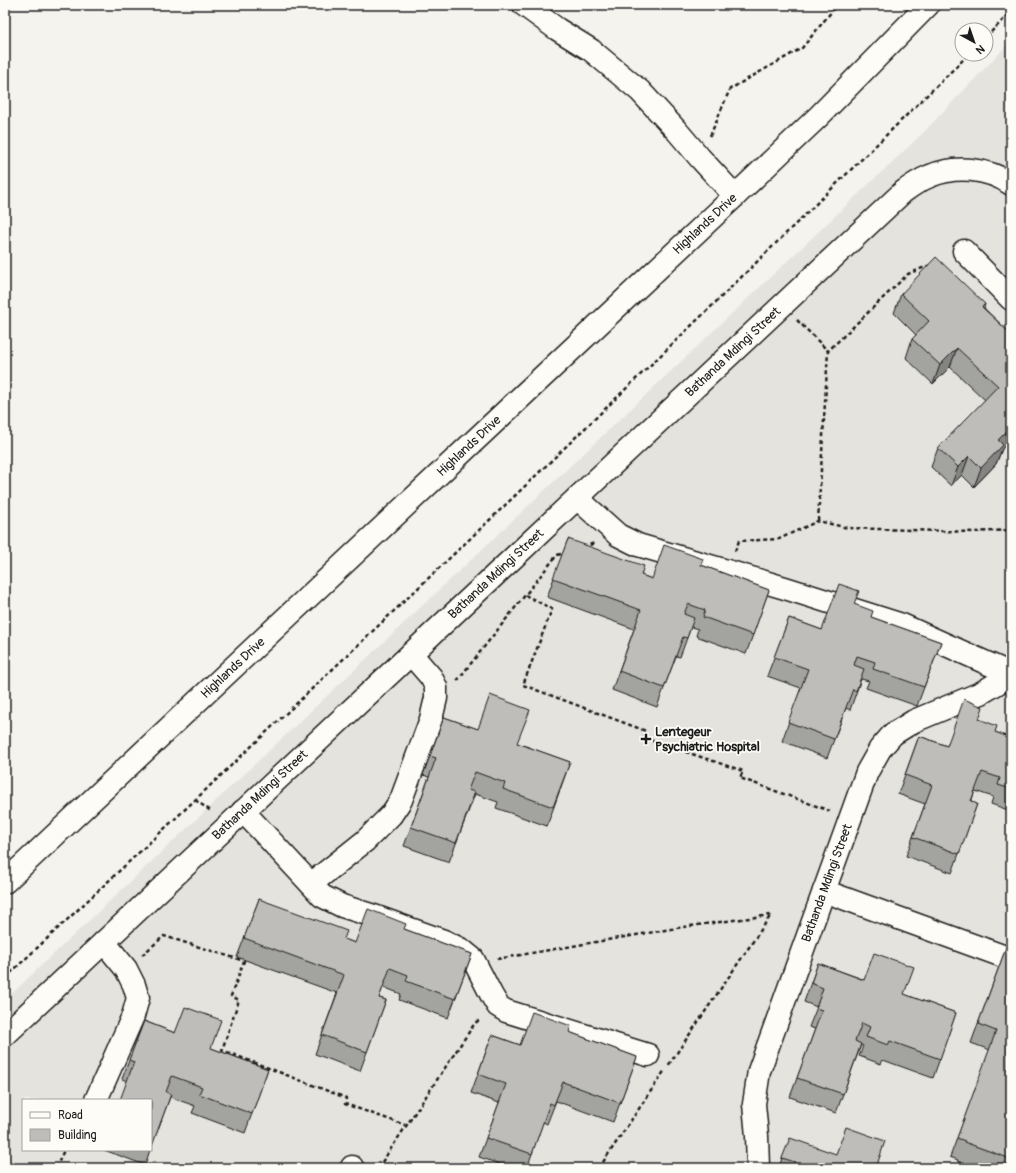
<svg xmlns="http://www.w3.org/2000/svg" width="1016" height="1173" viewBox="0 0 1016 1173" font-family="Pangolin,sans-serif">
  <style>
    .built { fill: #e4e3de; fill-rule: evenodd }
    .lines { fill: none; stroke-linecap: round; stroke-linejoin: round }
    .minor-casing { stroke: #1c1c1c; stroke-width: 25 }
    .major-casing { stroke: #1c1c1c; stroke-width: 25 }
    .path { stroke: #1c1c1c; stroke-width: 2.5; stroke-dasharray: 4 3; stroke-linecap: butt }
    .minor { stroke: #fdfcf7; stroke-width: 22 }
    .major { stroke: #fdfcf7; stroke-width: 22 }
    .wall { fill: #a3a3a0; stroke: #1c1c1c }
    .shaded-wall { fill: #858482; stroke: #1c1c1c }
    .building { fill: #bebdba; stroke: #1c1c1c }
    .poi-dot { fill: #1c1c1c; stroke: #fdfcf7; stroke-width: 1.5 }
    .labels { text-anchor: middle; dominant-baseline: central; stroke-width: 3.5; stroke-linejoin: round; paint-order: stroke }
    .street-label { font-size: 13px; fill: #1c1c1c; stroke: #fdfcf7 }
    .poi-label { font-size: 13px; font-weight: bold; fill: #1c1c1c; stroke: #fdfcf7; text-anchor: start }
  </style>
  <rect width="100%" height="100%" fill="#f4f3ee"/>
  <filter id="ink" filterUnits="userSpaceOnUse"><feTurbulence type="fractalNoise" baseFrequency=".025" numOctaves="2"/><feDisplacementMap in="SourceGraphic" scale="8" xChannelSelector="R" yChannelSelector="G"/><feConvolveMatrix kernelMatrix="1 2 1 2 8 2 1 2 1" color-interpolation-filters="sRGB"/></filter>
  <g filter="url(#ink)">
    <path class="built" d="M1011,41v1127h-1006v-168l917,-866zM23,1100h128v50h-128z"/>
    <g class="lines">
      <defs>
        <g id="minor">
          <path d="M524,5l33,24 34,21 49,41 37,40 23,27 35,38"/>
          <path d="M964,251l47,48"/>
          <path d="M577,498l41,37 20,10 147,43 117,37 109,49"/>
          <path d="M243,811l79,85 20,10 35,11 67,24 18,9 11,9 19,37 6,10 8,5 142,44"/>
          <path d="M311,884l54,-43 26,-26 10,-15 30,-81 5,-21v-11l-5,-10 -20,-23"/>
          <path d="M824,891l187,68"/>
          <path d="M5,1035l898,-843c8,-6 17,-12 27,-16 25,-11 58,-8 81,8"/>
          <path d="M96,1100l37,-84 5,-18 -4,-13 -8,-16 -22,-27"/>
          <path d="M352,1168v-1"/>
          <path d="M758,1168l-1,-32 -3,-32 5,-33 108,-299 13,-23 13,-15 21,-13 67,-28 30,-18"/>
        </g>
        <path id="major" d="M5,882l730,-686 84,-80 109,-111"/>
      </defs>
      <use href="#minor" class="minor-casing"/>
      <use href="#major" class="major-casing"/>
      <g class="path">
        <path d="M986,37l25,-25"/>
        <path d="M710,136l20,-47 72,-41 35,-43"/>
        <path d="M797,320l31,31"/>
        <path d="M818,521l10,-170 80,-77 22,-9"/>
        <path d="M583,547l12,-4"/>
        <path d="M735,551l4,-10 40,-2 39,-18 30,7 125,4 38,-2"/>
        <path d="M525,595l27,14 -29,76 123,46 -2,7 99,33 -3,7 90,33"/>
        <path d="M457,681l100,-126 8,-2"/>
        <path d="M195,800l16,11"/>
        <path d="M142,955l22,-19 80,25 -13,35 8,4 -17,50 124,48 -1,6 60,21"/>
        <path d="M497,959l186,-32 88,-12 -103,151"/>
        <path d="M5,978l190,-178 302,-287 220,-212 252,-247"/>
        <path d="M56,1168l8,-18"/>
        <path d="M378,1168l97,-145 6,-4"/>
        <path d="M599,1168l66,-98"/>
      </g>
      <use href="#minor" class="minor"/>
      <use href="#major" class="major"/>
    </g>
    <g class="wall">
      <path d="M901,294l84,10 -1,4 27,26v105l-9,10 -6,15 -22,23 -12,-12 -11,11 -20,-19 7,-19 47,-48 -35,-33 -17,17 -27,-26 6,-19 4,-4 -22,-22z"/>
      <path d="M568,539l73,36 11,4 49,-14 68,25 -23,64 -50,-18 2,-7 -7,-2 -11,30 -4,-1 -19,51 -45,-17 22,-61 -87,-32z"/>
      <path d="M854,604l17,13 70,25 -24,64 -51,-18 3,-7 -8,-2 -11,31 -4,-2 -19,50 -45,-17 19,-53 -34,-12 22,-58 33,12z"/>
      <path d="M444,717l126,45 -23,64 -51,-18 2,-6 -23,-8 -26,68 -45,-16 25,-69 -6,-2z"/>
      <path d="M979,719l16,13 16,6v73l-20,-7 2,-7 -18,-6 -4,11 6,2 -25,69 -46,-17 19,-52 -27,-10 21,-58 28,10z"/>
      <path d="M259,899l85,40 11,4 49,-14 68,25 -24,64 -49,-18 2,-6 -18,-7 -4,11 7,2 -26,71 -45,-17 22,-61 -100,-36z"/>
      <path d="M1007,945l4,2v221h-35l-19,-7 1,-1 -8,-3 40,-107 -19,-7z"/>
      <path d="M818,963l138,50 -23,65 -50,-18 -2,4 -22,-8 4,-10 -2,-1 -25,68 -46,-16 25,-68 -6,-2 8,-20 -13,-5z"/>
      <path d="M144,1021l31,12 36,15 57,21 -23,64 -53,-20 3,-7 -25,-9 -19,51v-48l-24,-19 -5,-2z"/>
      <path d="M569,1032l68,25 -24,65 -57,-21 -9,23 -4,-2 -16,46h-16l-32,-11 20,-54 -28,-10 21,-58 28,10z"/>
      <path d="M104,1150h46l-5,15z"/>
      <path d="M782,1158l94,10h-97z"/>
    </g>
    <g class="shaded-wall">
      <path d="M957,348l-7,19 -17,17 7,-19z"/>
      <path d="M1011,427v12l-9,10 -6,15 -22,23 7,-19 17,-28z"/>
      <path d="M969,456l-7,19 -11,11 7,-19z"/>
    </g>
    <g class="building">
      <path d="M936,257l49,47 -3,3 29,27v93l-13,13 5,5 -22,23 -12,-12 -11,11 -20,-19 60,-62 -41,-38 -17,17 -28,-26 17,-18 -28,-27z"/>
      <path d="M568,539l76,27 -3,9 11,4 12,-34 39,14 -2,6 68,25 -16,45 -50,-18 2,-7 -17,-6 -4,10 10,4 -7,20 -4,-1 -19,51 -45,-17 22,-61 -88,-32z"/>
      <path d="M839,584l20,7 -5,13 19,7 -2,6 70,25 -17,45 -51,-18 2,-7 -18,-6 -3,9 10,4 -8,22 -3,-2 -19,50 -46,-17 20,-53 -34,-12 15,-39 33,12z"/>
      <path d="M490,695l40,15 -13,33 53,19 -17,45 -50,-18 2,-6 -30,-11 -7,18 7,2 -19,51 -45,-16 25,-69 -6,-2 14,-39 34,12z"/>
      <path d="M964,699l19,8 -4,12 18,7 -2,6 16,6v51l-13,-4 2,-7 -18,-6 -11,29 6,3 -18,50 -46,-17 19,-52 -27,-10 14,-39 28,10z"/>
      <path d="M259,899l88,32 -3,8 11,4 13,-34 38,15 -2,5 68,25 -17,45 -49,-18 2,-6 -18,-7 -11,30 7,2 -19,52 -45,-17 22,-60 -100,-37z"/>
      <path d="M1007,945l4,2v212l-47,-17 1,-1 -8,-3 39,-107 -18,-7z"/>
      <path d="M874,953l40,14 -10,27 52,19 -16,46 -50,-18 -2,4 -22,-8 4,-10 -8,-4 -7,18 6,3 -18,50 -46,-16 25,-68 -6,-2 7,-20 -12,-5 7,-20 46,17z"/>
      <path d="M185,1007l36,13 -10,28 57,21 -16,45 -53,-20 3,-7 -30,-11 -6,16 5,2 -19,52h-1v-46h-31l14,-38 -5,-2 15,-39 31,12z"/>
      <path d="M532,1012l39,14 -2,6 68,25 -17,46 -57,-21 -9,23 -4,-2 -18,51 -46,-16 20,-54 -28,-10 14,-39 28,10z"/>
      <path d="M846,1127l39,14 -9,27h-83l2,-6 -13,-4 8,-20 46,16z"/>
    </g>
  </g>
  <path class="poi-dot" d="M644 733h4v4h4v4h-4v4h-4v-4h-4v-4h4z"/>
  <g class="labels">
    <g class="street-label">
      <text transform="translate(705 224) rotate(-43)">Highlands Drive</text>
      <text transform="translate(733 352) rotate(-43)">Bathanda Mdingi Street</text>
      <text transform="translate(469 446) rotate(-43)">Highlands Drive</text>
      <text transform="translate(496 574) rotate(-43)">Bathanda Mdingi Street</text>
      <text transform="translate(233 668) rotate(-43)">Highlands Drive</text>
      <text transform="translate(260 795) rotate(-43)">Bathanda Mdingi Street</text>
      <text transform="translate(827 883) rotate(-70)">Bathanda Mdingi Street</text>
    </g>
    <g class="poi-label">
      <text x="655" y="732">Lentegeur<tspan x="655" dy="15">Psychiatric Hospital</tspan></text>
    </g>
  </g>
  <rect width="1016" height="1173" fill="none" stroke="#fdfcf7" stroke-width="20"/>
  <rect x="10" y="10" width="996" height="1153" fill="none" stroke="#1c1c1c" stroke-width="1.5" filter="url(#ink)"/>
  <rect x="22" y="1099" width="130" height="52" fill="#fdfcf7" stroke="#a3a29f"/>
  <rect x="30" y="1112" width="20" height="6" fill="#fdfcf7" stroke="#a3a29f"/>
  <text x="58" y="1119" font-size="12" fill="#1c1c1c">Road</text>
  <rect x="30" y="1129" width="20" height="12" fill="#bebdba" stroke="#a3a29f"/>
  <text x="58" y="1139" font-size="12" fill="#1c1c1c">Building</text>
  <g transform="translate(974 42) rotate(140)"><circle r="19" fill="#fdfcf7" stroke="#a3a29f"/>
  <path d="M0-3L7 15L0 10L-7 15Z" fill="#1c1c1c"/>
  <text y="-6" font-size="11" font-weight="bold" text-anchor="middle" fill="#1c1c1c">N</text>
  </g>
</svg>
